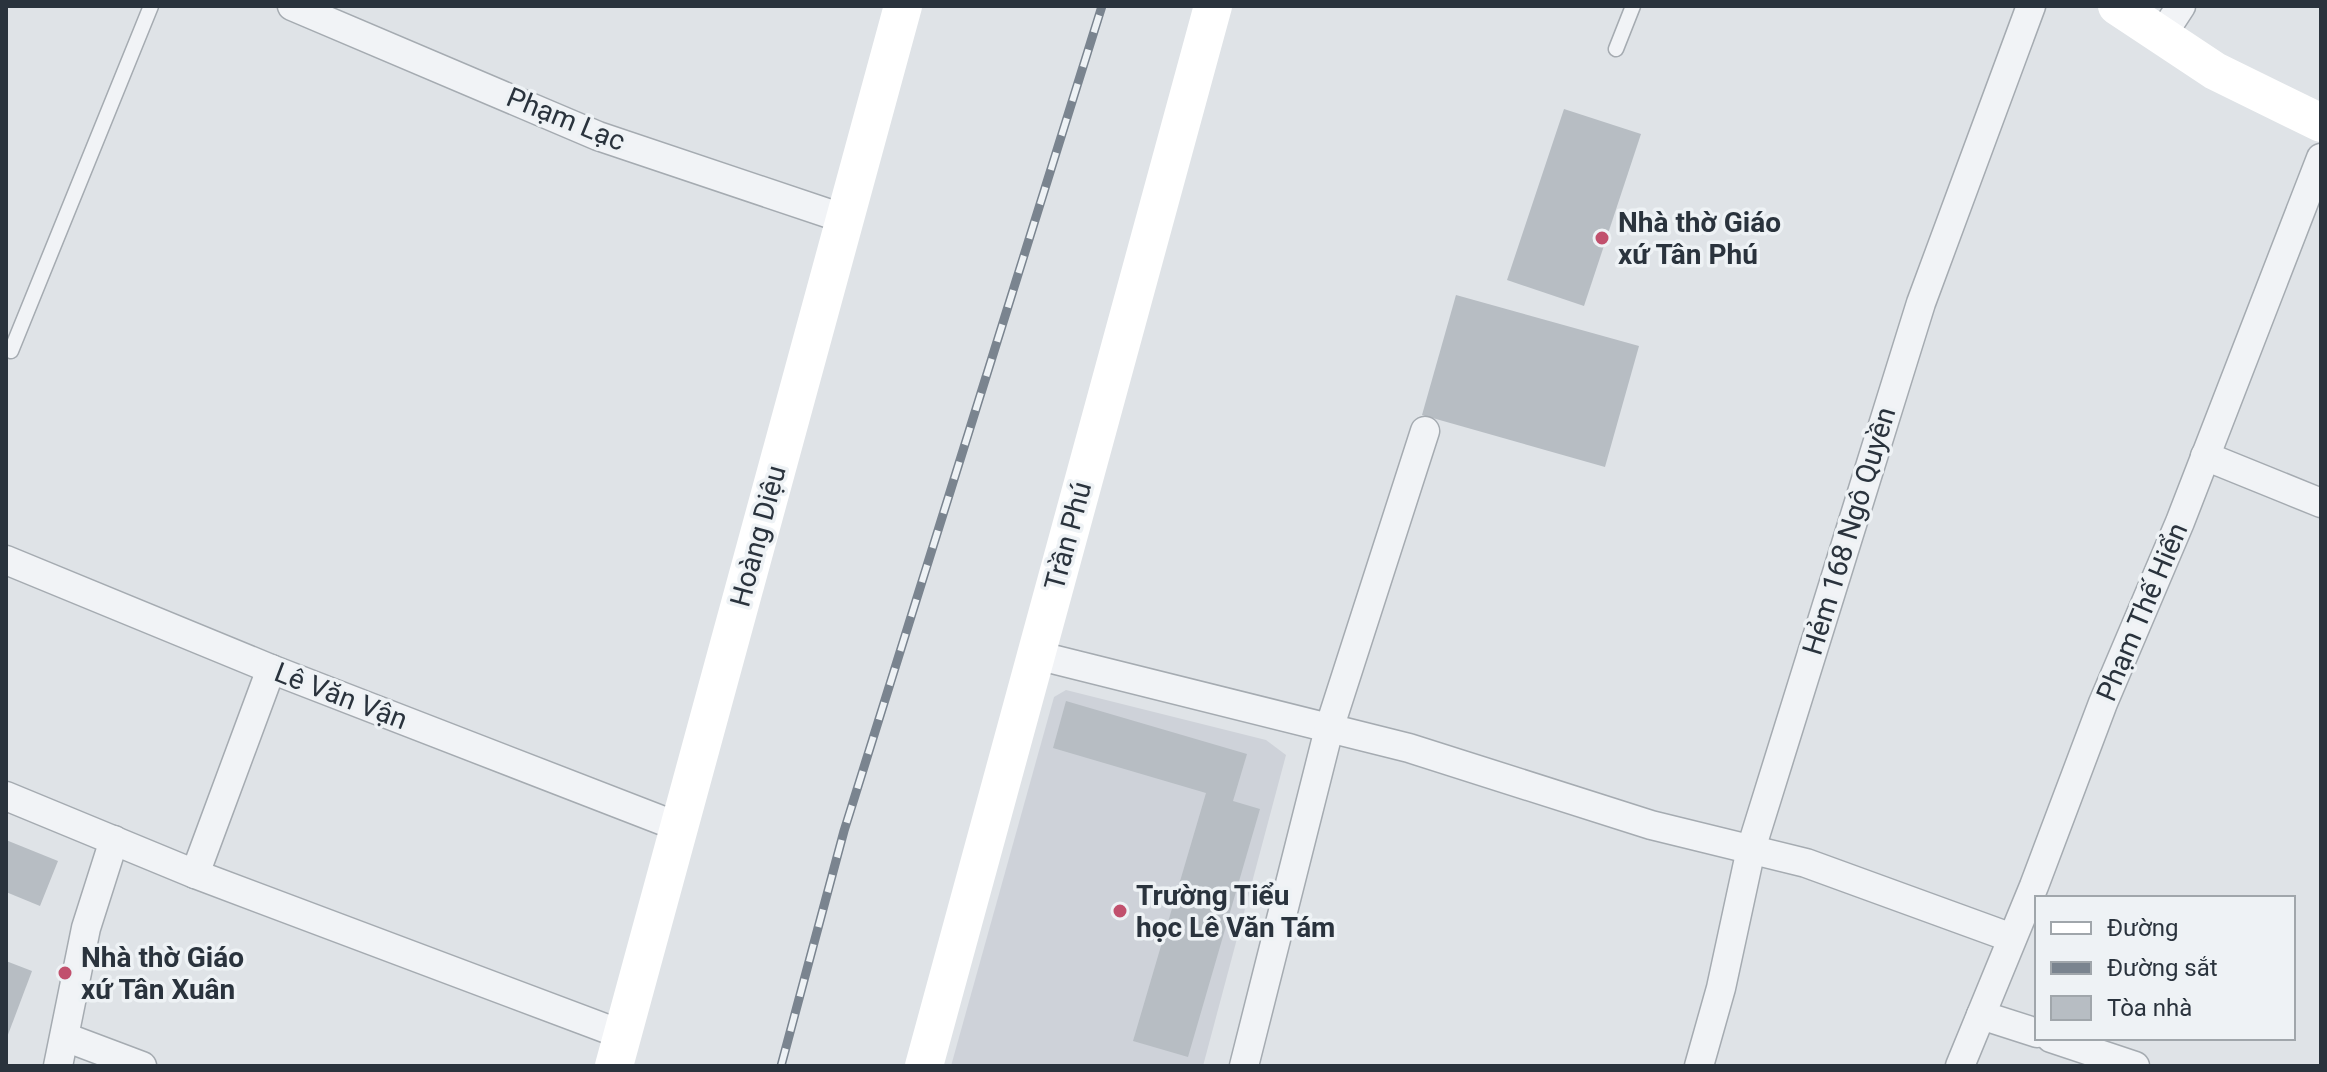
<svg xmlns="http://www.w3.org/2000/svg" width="2327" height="1072" viewBox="0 0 2327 1072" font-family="Roboto,sans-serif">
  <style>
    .built { fill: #ced2d9 }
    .building { fill: #b7bdc3 }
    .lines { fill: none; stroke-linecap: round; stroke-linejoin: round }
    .lane-casing { stroke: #a5abb1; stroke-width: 17 }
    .street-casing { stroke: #a5abb1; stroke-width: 31 }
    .lane { stroke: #f1f3f6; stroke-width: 14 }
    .street { stroke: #f1f3f6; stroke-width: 28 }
    .secondary { stroke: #fff; stroke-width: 38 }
    .rail-casing { stroke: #7a848f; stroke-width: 9 }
    .rail { stroke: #eef2f5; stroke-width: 6; stroke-dasharray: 18; stroke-linecap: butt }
    .poi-dot { fill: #c1506d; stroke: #eef2f5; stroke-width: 3 }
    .labels { text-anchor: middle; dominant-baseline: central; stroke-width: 7; stroke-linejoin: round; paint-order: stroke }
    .street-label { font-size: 28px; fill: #2a333d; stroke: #eef2f5 }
    .poi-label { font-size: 28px; font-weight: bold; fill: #2a333d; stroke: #eef2f5; text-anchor: start }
  </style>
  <rect width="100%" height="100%" fill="#dfe3e7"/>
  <path class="built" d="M1066,690l200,50 20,15 -83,311h-252l103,-369z"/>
  <g class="building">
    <path d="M1564,109l77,25 -57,172 -77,-26z"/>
    <path d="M1456,295l183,51 -34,121 -183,-52z"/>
    <path d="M1066,701l181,53 -14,47 27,8 -72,248 -55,-16 73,-248 -153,-45z"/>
    <path d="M6,840l52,21 -18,45 -34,-14z"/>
    <path d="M6,961l26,10 -26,69z"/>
  </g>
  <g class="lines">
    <defs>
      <g id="lane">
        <path d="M1616,49l17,-43"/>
        <path d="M11,351l140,-345"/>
      </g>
      <g id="street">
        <path d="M292,6l306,130 247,83"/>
        <path d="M2162,35l19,-29"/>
        <path d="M2205,456l116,47"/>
        <path d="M6,560l265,109 408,158"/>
        <path d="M1036,655l373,93 242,77 155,38 206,75"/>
        <path d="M6,796l189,78 428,161"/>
        <path d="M195,874l76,-205"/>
        <path d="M1981,1015l56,18"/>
        <path d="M65,1037l77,29"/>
        <path d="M2051,1038l84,28"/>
        <path d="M58,1066l28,-138 28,-88"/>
        <path d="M1244,1066l85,-337 96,-298"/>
        <path d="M1699,1066l22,-78 30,-139 170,-546 110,-297"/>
        <path d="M1960,1066l74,-180 69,-183 77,-181 141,-364"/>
      </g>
    </defs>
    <use href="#lane" class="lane-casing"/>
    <use href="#street" class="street-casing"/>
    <use href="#lane" class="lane"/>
    <use href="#street" class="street"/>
    <g class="secondary">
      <path d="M2117,6l98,65 106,52"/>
      <path d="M614,1066l289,-1060"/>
      <path d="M924,1066l289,-1060"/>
    </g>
    <defs>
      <path id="rail" d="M781,1066l63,-235 258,-825"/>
    </defs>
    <use href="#rail" class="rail-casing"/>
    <use href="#rail" class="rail"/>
  </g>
  <g class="poi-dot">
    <circle cx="1602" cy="238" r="8"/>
    <circle cx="1120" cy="911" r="8"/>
    <circle cx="65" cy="973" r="8"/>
  </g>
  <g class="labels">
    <g class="street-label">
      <text transform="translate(566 119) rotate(22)">Phạm Lạc</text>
      <text transform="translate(1849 531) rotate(-73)">Hẻm 168 Ngô Quyền</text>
      <text transform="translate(758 536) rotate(-75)">Hoàng Diệu</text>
      <text transform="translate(1068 536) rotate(-75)">Trần Phú</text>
      <text transform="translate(2142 612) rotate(-67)">Phạm Thế Hiển</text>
      <text transform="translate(341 696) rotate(21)">Lê Văn Vận</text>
    </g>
    <g class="poi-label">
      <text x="1618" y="222">Nhà thờ Giáo<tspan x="1618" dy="32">xứ Tân Phú</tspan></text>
      <text x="1136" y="895">Trường Tiểu<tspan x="1136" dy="32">học Lê Văn Tám</tspan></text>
      <text x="81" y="957">Nhà thờ Giáo<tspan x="81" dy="32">xứ Tân Xuân</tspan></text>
    </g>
  </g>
  <rect width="2327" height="1072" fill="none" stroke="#2a333d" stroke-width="16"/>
  <rect x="2035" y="896" width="260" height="144" fill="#eef2f5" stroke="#a0a6ab" stroke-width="2"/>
  <rect x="2051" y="922" width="40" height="12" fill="#ffffff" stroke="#a0a6ab" stroke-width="2"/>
  <text x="2107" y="936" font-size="24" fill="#2a333d">Đường</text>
  <rect x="2051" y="962" width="40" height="12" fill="#7a848f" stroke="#a0a6ab" stroke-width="2"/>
  <text x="2107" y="976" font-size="24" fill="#2a333d">Đường sắt</text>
  <rect x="2051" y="996" width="40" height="24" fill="#b7bdc3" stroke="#a0a6ab" stroke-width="2"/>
  <text x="2107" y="1016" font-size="24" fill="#2a333d">Tòa nhà</text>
</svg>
